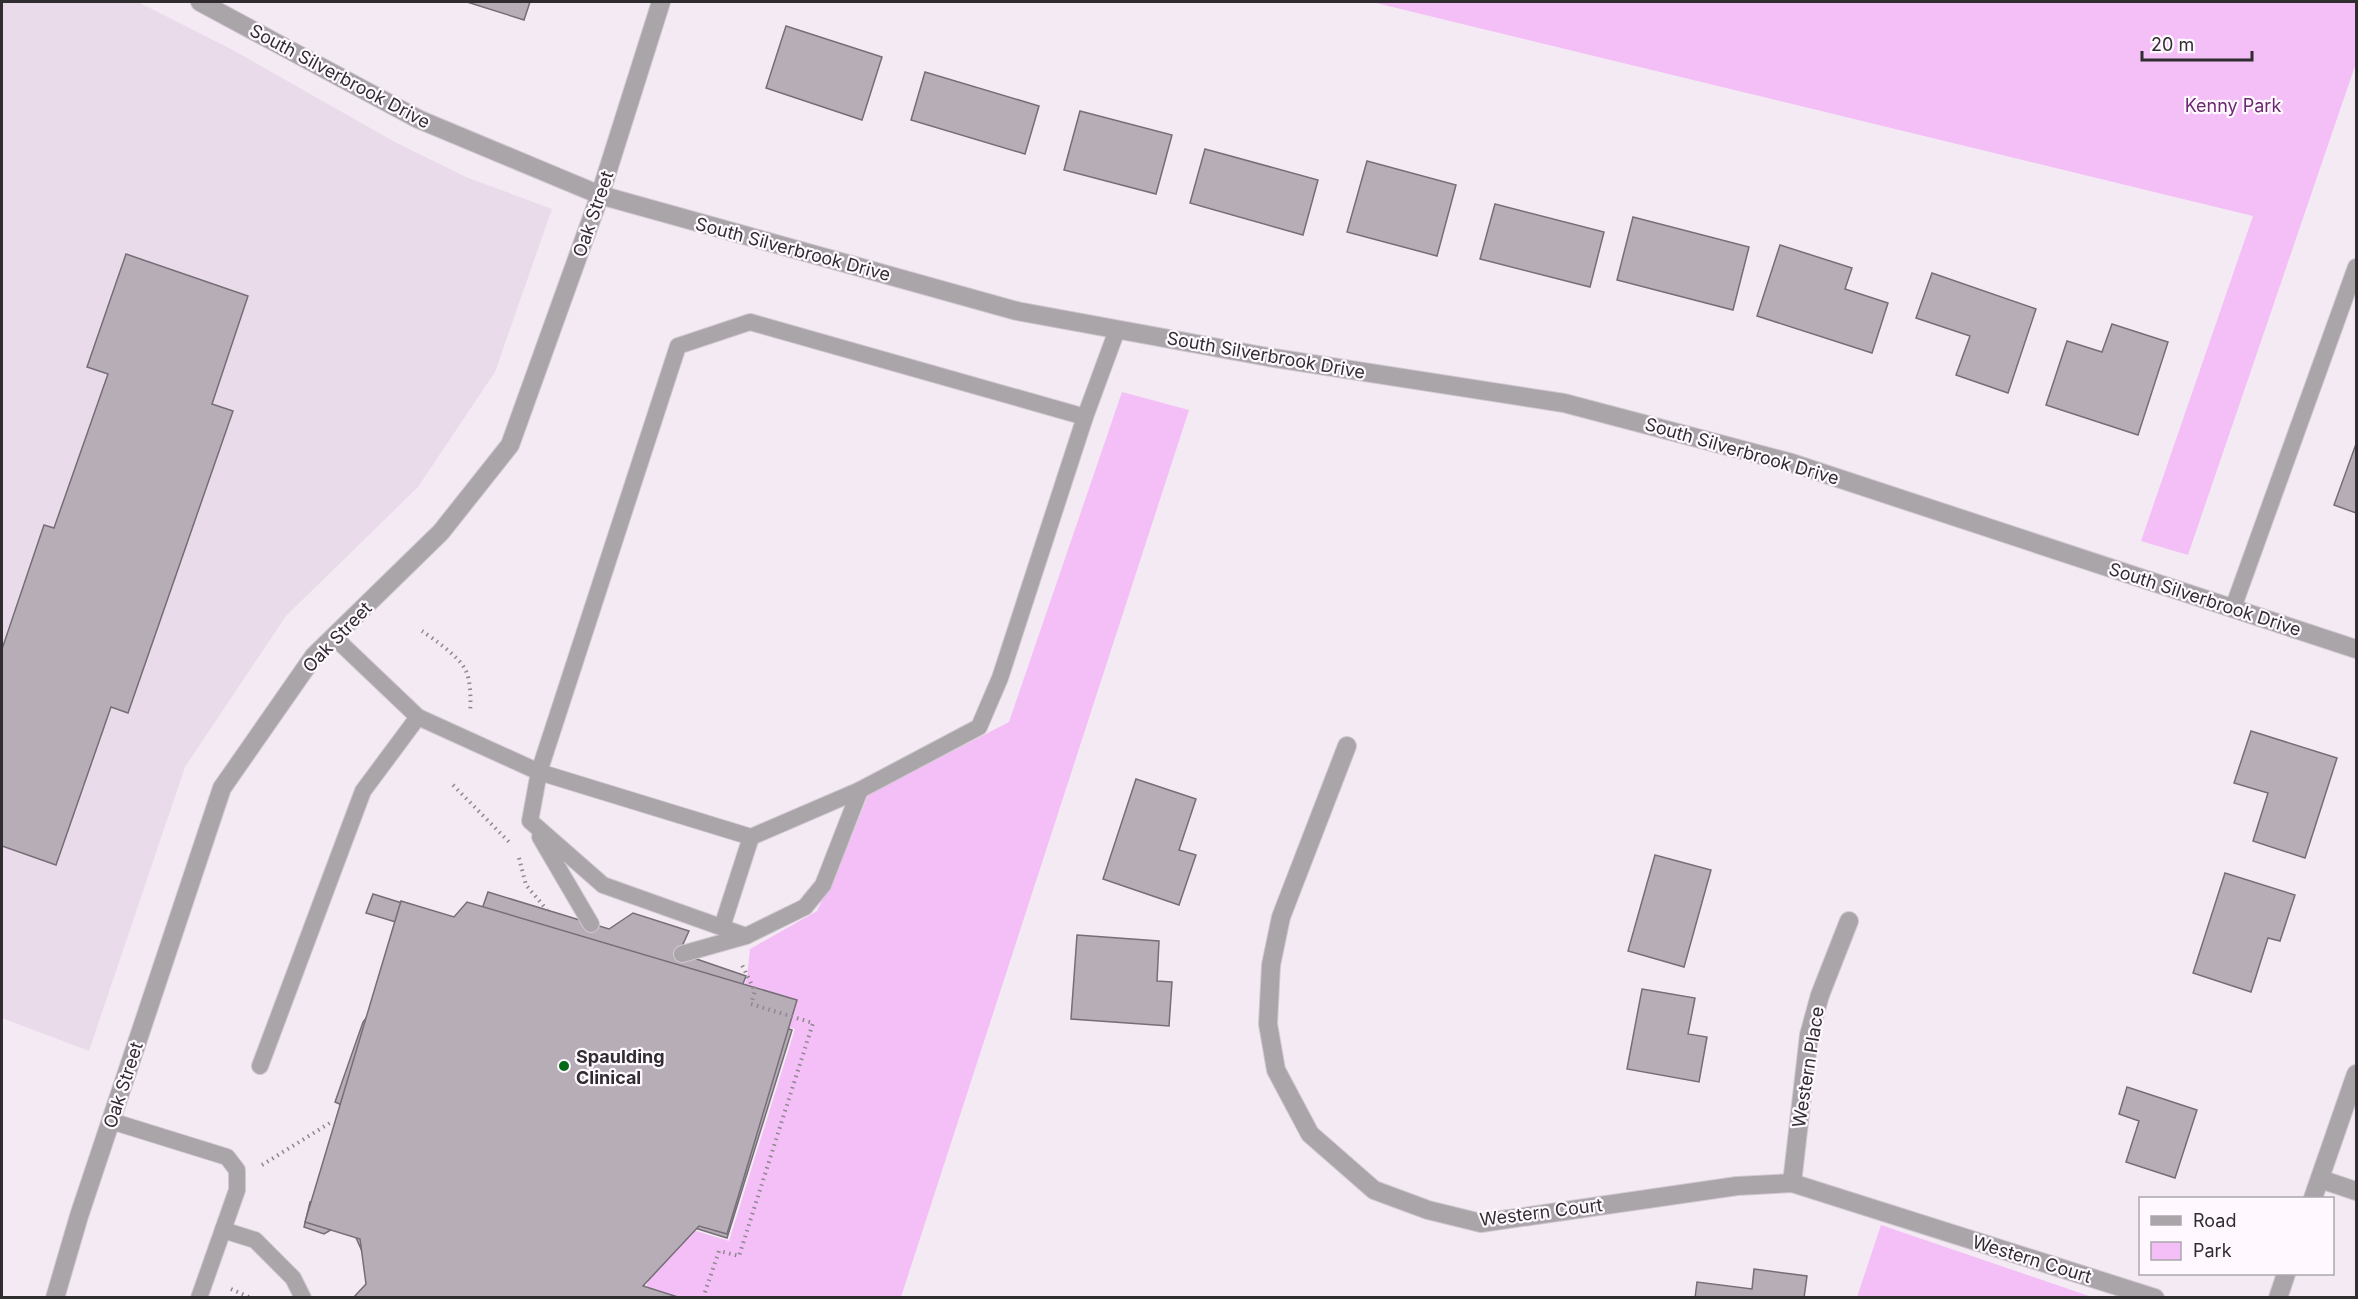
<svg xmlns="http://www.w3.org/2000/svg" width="2358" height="1299" viewBox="0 0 2358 1299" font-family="Inter,sans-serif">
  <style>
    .built { fill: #eadbeb }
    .green { fill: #f3bff6 }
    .building { fill: #b6adb7; stroke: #766e76; stroke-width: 1.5 }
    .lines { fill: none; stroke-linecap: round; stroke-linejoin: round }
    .lane-casing { stroke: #d1c8d1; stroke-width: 18 }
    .street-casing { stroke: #d1c8d1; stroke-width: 20 }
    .path { stroke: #8e888e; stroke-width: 4; stroke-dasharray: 1.5 4.5; stroke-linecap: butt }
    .lane { stroke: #a9a5a9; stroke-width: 16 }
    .street { stroke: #a9a5a9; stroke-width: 18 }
    .poi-dot { fill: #046a16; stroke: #fff9ff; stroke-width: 2 }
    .labels { text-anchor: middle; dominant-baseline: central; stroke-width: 4.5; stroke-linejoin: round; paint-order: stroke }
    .street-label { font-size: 18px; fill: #302d30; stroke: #fff9ff }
    .park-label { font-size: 18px; fill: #6b2871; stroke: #fff9ff }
    .poi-label { font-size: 18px; font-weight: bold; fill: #302d30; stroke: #fff9ff; text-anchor: start }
  </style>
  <rect width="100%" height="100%" fill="#f4eaf4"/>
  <path class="built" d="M2,2h136l95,48 160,91 73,36 86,32 -57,163 -77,115 -132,129 -101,151 -96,284 -87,-33z"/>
  <g class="green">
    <path d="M1372,2h984v61l-168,492 -47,-14 112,-325z"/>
    <path d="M1122,392l67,18 -288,887 -236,1 -20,-7 22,-69 62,19 66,-212 -59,-20 11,-31 3,-29 67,-38 34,-73 17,-43 141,-73z"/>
    <path d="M1881,1225l211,72h-235z"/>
  </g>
  <g class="building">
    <path d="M467,2h63l-6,18z"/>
    <path d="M786,26l96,31 -20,63 -96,-32z"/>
    <path d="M925,72l114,34 -14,48 -114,-34z"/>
    <path d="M1080,111l92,24 -16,59 -92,-24z"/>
    <path d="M1205,149l113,31 -15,55 -113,-32z"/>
    <path d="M1367,161l89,24 -19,71 -90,-24z"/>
    <path d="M1495,204l109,28 -14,55 -110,-28z"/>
    <path d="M1633,217l116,30 -16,63 -116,-30z"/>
    <path d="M1780,245l72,23 -7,21 43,14 -16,50 -115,-37z"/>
    <path d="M126,254l122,42 -36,108 21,7 -105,302 -17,-6 -55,158 -54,-19v-197l42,-124 10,3 54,-154 -21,-7z"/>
    <path d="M1932,273l104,36 -28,84 -52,-18 14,-39 -54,-18z"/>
    <path d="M2112,324l56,18 -30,93 -92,-30 21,-64 35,11z"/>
    <path d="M2356,444v69l-22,-8z"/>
    <path d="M2251,731l86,27 -32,100 -52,-17 15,-48 -34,-10z"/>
    <path d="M1136,779l60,20 -17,51 17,5 -17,50 -76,-26z"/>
    <path d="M1655,855l56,15 -27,97 -56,-16z"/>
    <path d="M2225,873l70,22 -15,46 -12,-3 -17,54 -58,-19z"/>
    <path d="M488,892l121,37 24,-16 56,18 -10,22 67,23 -13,34 59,20 -65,208 -61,-19 -25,75 13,4h-271l-35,-78 -24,14 -20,-7 6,-25 27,-14 -10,-9 24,-70 -16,-7 28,-80 10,-13 26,-86 -33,-10 7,-19 103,32z"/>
    <path d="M401,901l53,16 13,-15 330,98 -70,234 -28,-8 -56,60 38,12h-328l13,-14 -6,-45 -55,-17z"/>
    <path d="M1077,935l82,6 -2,40 15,1 -3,44 -98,-7z"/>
    <path d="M1642,989l53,9 -7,36 19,3 -8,45 -72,-13z"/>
    <path d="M2127,1087l70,23 -22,68 -49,-16 13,-41 -20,-7z"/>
    <path d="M1754,1269l53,7 -3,22h-109l2,-16 55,7z"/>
  </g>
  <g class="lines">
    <defs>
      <g id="lane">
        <path d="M2233,608l123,-341"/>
        <path d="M334,637l84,80 121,55 -9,49 73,64 143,51 59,-29 18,-22 37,-95 119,-63 21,-49 85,-261 32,-87"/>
        <path d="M860,790l-109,47 -212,-65 139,-426 72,-24 335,95"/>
        <path d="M540,837l51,87"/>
        <path d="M722,927l29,-90"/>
        <path d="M682,954l64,-18"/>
        <path d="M260,1066l103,-275 55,-74"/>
        <path d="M111,1121l116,36 10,13v20l-38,108"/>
        <path d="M223,1230l32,10 38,38 10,20"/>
      </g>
      <g id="street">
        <path d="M200,2l218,117 182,76 417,116 251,46 296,46 228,60 564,186"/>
        <path d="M1347,746l-66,171 -10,48 -3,59 8,46 34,64 64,56 54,20 53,13 256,-37 55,-3 363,115"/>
        <path d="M2320,1179l36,12"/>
        <path d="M1792,1183l17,-148 11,-40 29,-74"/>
        <path d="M2313,1198l43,-124"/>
        <path d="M55,1298l24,-82 143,-428 92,-132 127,-124 69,-87 90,-250 61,-193"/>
        <path d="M2278,1298l8,-24"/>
      </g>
    </defs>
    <use href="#lane" class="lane-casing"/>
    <use href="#street" class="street-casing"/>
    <g class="path">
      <path d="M422,631c13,9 35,24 43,38 6,11 6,31 5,43"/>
      <path d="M453,785l58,59"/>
      <path d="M519,858l7,27 21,25"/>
      <path d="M262,1165l71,-44"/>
      <path d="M231,1289l20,9"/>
      <path d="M703,1298l16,-47 20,5 74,-233 -62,-19 4,-13 -13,-26"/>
    </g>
    <use href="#lane" class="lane"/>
    <use href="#street" class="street"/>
  </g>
  <circle class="poi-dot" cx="564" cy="1066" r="6"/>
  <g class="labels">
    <g class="street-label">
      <text transform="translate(340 76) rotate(28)">South Silverbrook Drive</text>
      <text transform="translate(593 214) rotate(-71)">Oak Street</text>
      <text transform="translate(793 249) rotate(15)">South Silverbrook Drive</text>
      <text transform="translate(1266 355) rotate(10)">South Silverbrook Drive</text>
      <text transform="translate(1742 451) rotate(16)">South Silverbrook Drive</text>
      <text transform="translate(2205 599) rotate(18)">South Silverbrook Drive</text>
      <text transform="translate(337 637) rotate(-46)">Oak Street</text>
      <text transform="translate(1808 1067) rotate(-81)">Western Place</text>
      <text transform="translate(123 1085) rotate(-72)">Oak Street</text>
      <text transform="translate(1541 1212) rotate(-7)">Western Court</text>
      <text transform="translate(2032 1259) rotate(17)">Western Court</text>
    </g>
    <g class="park-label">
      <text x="2233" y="105">Kenny Park</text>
    </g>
    <g class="poi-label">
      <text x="576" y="1056">Spaulding<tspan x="576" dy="21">Clinical</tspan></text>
    </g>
  </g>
  <rect width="2358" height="1299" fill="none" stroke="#302d30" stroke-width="6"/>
  <rect x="2139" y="1197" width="195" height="78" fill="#fff9ff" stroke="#aca7ac" stroke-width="1.5"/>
  <rect x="2151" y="1216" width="30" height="9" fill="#a9a5a9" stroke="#aca7ac" stroke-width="1.5"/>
  <text x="2193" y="1227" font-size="18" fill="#302d30">Road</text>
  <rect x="2151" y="1242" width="30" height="18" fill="#f3bff6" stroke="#aca7ac" stroke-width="1.5"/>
  <text x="2193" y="1257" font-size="18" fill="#302d30">Park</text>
  <path d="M2142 51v9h110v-9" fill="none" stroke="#302d30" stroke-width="3"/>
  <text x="2151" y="51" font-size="18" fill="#302d30" stroke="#fff9ff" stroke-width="4.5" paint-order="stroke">20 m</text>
</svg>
